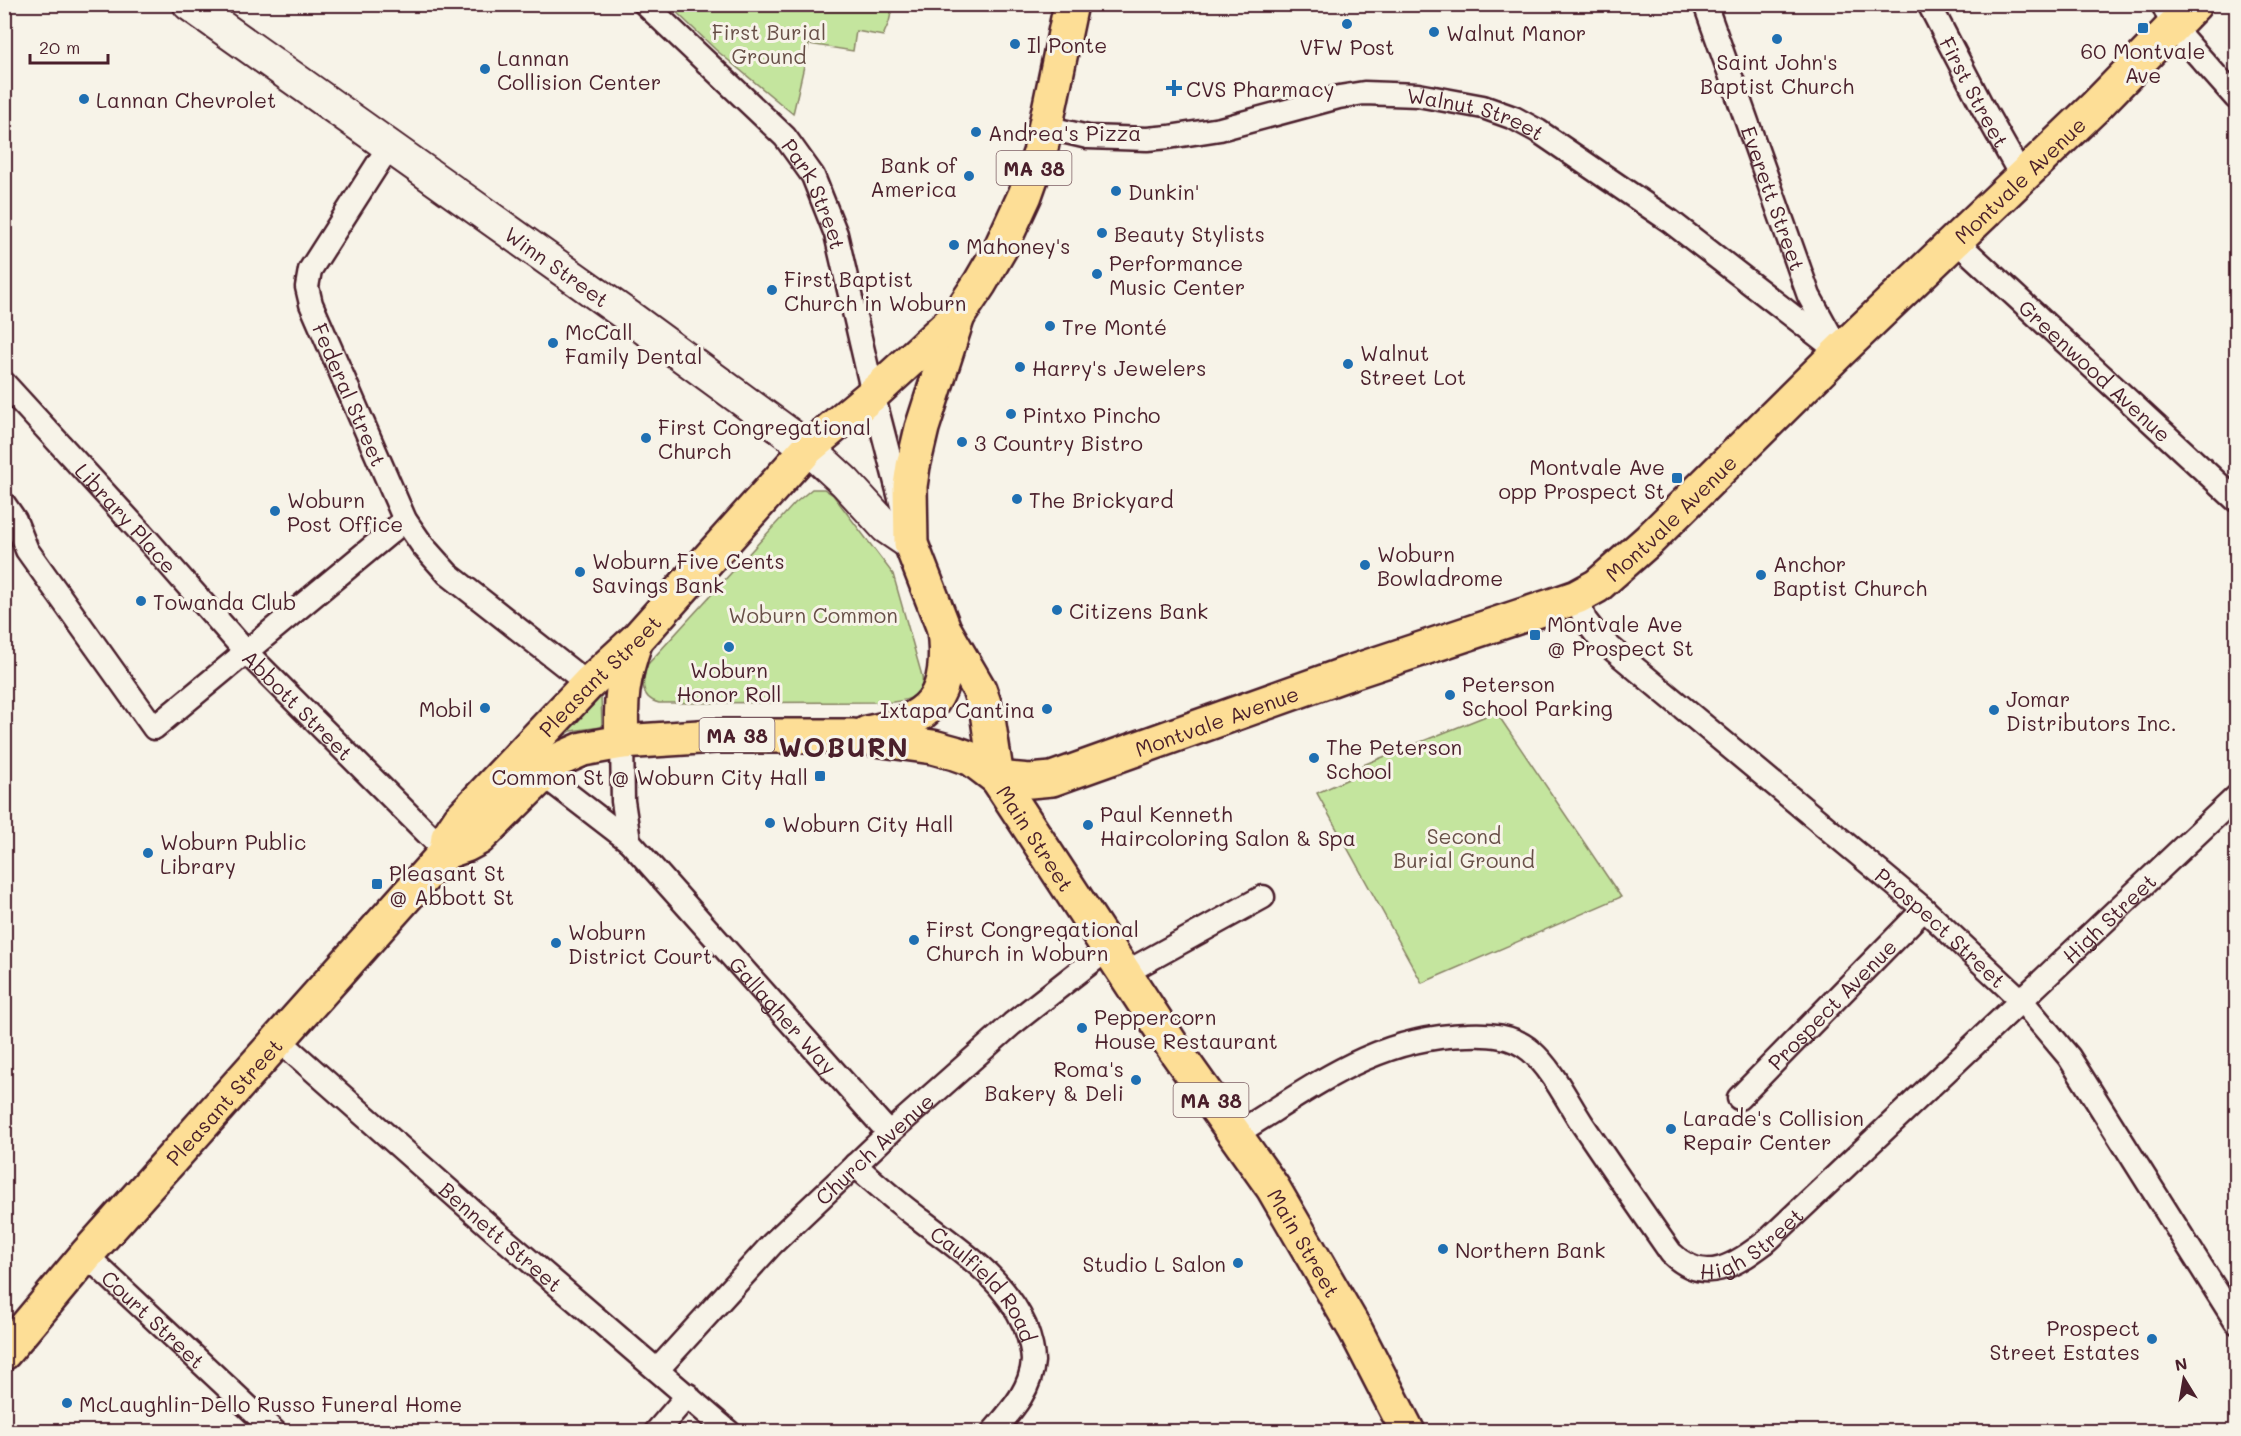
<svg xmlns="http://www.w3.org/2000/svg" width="2241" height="1436" viewBox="0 0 2241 1436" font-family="Mali,sans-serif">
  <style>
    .green { fill: #c4e59e; stroke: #878264; stroke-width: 1.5 }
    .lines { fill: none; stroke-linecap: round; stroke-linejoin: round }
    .minor-casing { stroke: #4a1f2b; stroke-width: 27 }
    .secondary-casing { stroke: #4a1f2b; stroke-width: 36 }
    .primary-casing { stroke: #4a1f2b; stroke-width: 38 }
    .minor { stroke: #f7f3e8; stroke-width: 22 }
    .secondary { stroke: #f7f3e8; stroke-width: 32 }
    .primary { stroke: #fdde96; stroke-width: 33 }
    .poi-dot { fill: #1f6fb2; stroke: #f7f3e8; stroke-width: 2 }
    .labels { text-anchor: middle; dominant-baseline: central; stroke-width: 6; stroke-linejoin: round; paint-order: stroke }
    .shield { fill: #f7f3e8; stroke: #7e5f64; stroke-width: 1.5 }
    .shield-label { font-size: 20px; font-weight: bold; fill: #4a1f2b }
    .park-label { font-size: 21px; fill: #685048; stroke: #f7f3e8 }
    .poi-label { font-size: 21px; fill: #4a1f2b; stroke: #f7f3e8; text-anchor: start }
    .street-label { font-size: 21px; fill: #4a1f2b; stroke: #f7f3e8 }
    .district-label { font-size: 27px; font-weight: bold; letter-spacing: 1.5px; fill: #4a1f2b; stroke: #f7f3e8 }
  </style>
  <rect width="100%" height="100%" fill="#f7f3e8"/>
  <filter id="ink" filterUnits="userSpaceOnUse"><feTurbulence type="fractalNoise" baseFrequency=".0167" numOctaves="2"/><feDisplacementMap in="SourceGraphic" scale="12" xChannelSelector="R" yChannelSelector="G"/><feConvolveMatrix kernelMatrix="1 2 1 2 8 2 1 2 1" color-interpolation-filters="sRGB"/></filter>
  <g filter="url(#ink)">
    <g class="green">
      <path d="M669,5h224l-4,17 -6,14 -27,-5 -3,20 -44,-7 -16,70 -77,-64z"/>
      <path d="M812,489h12l9,6 60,79 29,102c3,20 -13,24 -29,26l-234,1c-20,-5 -17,-23 -11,-39l147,-161z"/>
      <path d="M601,694l1,33 -31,4 -31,21z"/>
      <path d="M1496,712l125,185 -199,86 -105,-190 38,-17 -2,-7z"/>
    </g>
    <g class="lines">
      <defs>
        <g id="minor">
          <path id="s1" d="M645,4l140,133 28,39 23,58 37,160 29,112"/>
          <path id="s2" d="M1705,4l104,292 27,49"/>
          <path id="s3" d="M1929,4l53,102 40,71"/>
          <path d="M2163,4l10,23 63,71"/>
          <path id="s4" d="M1045,127l43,10 59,2 22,-2 51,-8 119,-32 25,-4 54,2 65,12 31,11 24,13 132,90 169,131"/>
          <path id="s5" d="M388,148l-78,122 -3,17 4,17 94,216 18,26 25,28 140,110"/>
          <path id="s6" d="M1956,241l280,259"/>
          <path id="s7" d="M4,383l140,153 102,116 200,200"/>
          <path d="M4,504l11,16 12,30 127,178 251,-208"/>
          <path id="s8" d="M1577,597l8,23 14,18 325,271 98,92 47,56 167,265"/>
          <path id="s9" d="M622,742l1,59 6,40 260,292"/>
          <path d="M542,774l87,67"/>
          <path d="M1125,973l138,-76"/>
          <path id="s10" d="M278,1039l218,193 233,200"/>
          <path id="s11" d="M1739,1098l185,-189"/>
          <path id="s12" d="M1236,1134c76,-46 138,-97 231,-99 22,-1 46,0 64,16 22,19 36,50 52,74 29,43 58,85 88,128 35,34 65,11 96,-12l469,-444"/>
          <path id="s13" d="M855,1165c21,19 43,38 66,55 40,31 83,58 104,106 4,11 8,23 8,35 -2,29 -22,50 -40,71"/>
          <path id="s14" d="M86,1255l189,177"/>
          <path id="s15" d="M658,1369l114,-125 117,-111 123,-109 97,-76"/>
          <path d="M656,1432l32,-37"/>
        </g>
        <g id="secondary">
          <path id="s16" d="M189,4l443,315 176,129 37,34 41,45 25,17"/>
        </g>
        <g id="primary">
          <path id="s17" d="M958,316l-36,112 -9,38 -3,20 1,58 33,85 35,60 8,23 10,66 178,272 98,138 83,143 52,101"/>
          <path d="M867,733c64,-12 85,-36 77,-103"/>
          <path d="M622,742c-2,-41 0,-63 14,-102"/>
          <path id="s18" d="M997,778l33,3 22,-2 294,-105 205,-68 26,-9 20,-11 52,-46 190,-188 256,-245 100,-103"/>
          <path id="s19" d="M446,852l2,-15 12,-18 128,-135 49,-45 171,-191 65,-54 85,-78 22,-33 21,-36 24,-52 15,-42 31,-149"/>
          <path id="s20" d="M4,1353l82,-98 360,-403 20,-7 13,-7 79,-78 25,-11 39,-7 93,-6h138l80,11 22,6 17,6 25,19"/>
        </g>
      </defs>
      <use href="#minor" class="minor-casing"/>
      <use href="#secondary" class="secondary-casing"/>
      <use href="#primary" class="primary-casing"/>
      <use href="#minor" class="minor"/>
      <use href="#secondary" class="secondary"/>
      <use href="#primary" class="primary"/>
    </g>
  </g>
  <g class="poi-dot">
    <circle cx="1347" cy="24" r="6"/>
    <rect x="2137" y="22" width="12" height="12" rx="3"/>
    <circle cx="1434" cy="32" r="6"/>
    <circle cx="1777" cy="39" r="6"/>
    <circle cx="1015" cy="44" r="6"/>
    <circle cx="485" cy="69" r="6"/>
    <path d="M1171 79h6v6h6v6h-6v6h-6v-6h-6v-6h6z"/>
    <circle cx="84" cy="99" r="6"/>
    <circle cx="976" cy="132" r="6"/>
    <circle cx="969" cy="176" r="6"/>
    <circle cx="1116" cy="191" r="6"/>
    <circle cx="1102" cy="233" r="6"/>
    <circle cx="954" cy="245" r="6"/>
    <circle cx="1097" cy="274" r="6"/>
    <circle cx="772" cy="290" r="6"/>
    <circle cx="1050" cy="326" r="6"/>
    <circle cx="553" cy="343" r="6"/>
    <circle cx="1348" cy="364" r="6"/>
    <circle cx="1020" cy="367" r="6"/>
    <circle cx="1011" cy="414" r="6"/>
    <circle cx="646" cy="438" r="6"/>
    <circle cx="962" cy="442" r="6"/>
    <rect x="1671" y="472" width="12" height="12" rx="3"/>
    <circle cx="1017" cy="499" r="6"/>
    <circle cx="275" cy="511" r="6"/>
    <circle cx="1365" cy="565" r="6"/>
    <circle cx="580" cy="572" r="6"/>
    <circle cx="1761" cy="575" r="6"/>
    <circle cx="141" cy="601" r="6"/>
    <circle cx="1057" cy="610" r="6"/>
    <rect x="1529" y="629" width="12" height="12" rx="3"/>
    <circle cx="729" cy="647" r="6"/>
    <circle cx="1450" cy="695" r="6"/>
    <circle cx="485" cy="708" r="6"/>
    <circle cx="1047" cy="709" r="6"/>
    <circle cx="1994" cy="710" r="6"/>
    <circle cx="1314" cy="758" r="6"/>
    <rect x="814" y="770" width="12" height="12" rx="3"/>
    <circle cx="770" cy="823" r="6"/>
    <circle cx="1088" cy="825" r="6"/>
    <circle cx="148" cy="853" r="6"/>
    <rect x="371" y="878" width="12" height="12" rx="3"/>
    <circle cx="914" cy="940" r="6"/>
    <circle cx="556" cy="943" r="6"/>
    <circle cx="1082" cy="1028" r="6"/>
    <circle cx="1136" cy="1080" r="6"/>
    <circle cx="1671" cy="1129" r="6"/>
    <circle cx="1443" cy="1249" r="6"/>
    <circle cx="1238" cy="1263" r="6"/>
    <circle cx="2152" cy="1339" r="6"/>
    <circle cx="67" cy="1403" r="6"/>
  </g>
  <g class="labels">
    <g class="shield">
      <rect x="996.5" y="151" width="75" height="34" rx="4.5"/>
      <rect x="699.5" y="718" width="75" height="34" rx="4.5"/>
      <rect x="1173.5" y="1083" width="75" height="34" rx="4.5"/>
    </g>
    <g class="shield-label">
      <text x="1034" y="168">MA 38</text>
      <text x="737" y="735">MA 38</text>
      <text x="1211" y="1100">MA 38</text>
    </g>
    <g class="park-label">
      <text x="769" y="31">First Burial<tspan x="769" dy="24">Ground</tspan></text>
      <text x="813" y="614">Woburn Common</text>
      <text x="1464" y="835">Second<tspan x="1464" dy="24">Burial Ground</tspan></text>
    </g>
    <g class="poi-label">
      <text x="1446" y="32">Walnut Manor</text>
      <text x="1027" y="44">Il Ponte</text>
      <text x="1347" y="46" text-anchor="middle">VFW Post</text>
      <text x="2143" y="50" text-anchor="middle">60 Montvale<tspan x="2143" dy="24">Ave</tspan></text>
      <text x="497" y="57">Lannan<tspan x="497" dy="24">Collision Center</tspan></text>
      <text x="1777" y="61" text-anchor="middle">Saint John's<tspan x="1777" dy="24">Baptist Church</tspan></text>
      <text x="1186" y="88">CVS Pharmacy</text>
      <text x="96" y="99">Lannan Chevrolet</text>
      <text x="988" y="132">Andrea's Pizza</text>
      <text x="957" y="164" text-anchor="end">Bank of<tspan x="957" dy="24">America</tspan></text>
      <text x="1128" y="191">Dunkin'</text>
      <text x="1114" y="233">Beauty Stylists</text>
      <text x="966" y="245">Mahoney's</text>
      <text x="1109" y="262">Performance<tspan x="1109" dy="24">Music Center</tspan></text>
      <text x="784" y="278">First Baptist<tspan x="784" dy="24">Church in Woburn</tspan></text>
      <text x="1062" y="326">Tre Monté</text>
      <text x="565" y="331">McCall<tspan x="565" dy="24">Family Dental</tspan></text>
      <text x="1360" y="352">Walnut<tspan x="1360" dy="24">Street Lot</tspan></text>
      <text x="1032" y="367">Harry's Jewelers</text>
      <text x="1023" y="414">Pintxo Pincho</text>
      <text x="658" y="426">First Congregational<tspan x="658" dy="24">Church</tspan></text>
      <text x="974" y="442">3 Country Bistro</text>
      <text x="1665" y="466" text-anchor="end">Montvale Ave<tspan x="1665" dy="24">opp Prospect St</tspan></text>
      <text x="287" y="499">Woburn<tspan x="287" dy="24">Post Office</tspan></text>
      <text x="1029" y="499">The Brickyard</text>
      <text x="1377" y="553">Woburn<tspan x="1377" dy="24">Bowladrome</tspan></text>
      <text x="592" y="560">Woburn Five Cents<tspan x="592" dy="24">Savings Bank</tspan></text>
      <text x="1773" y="563">Anchor<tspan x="1773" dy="24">Baptist Church</tspan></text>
      <text x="153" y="601">Towanda Club</text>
      <text x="1069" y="610">Citizens Bank</text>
      <text x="1547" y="623">Montvale Ave<tspan x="1547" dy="24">@ Prospect St</tspan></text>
      <text x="729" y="669" text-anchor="middle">Woburn<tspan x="729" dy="24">Honor Roll</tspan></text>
      <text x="1462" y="683">Peterson<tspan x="1462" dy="24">School Parking</tspan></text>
      <text x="2006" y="698">Jomar<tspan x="2006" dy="24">Distributors Inc.</tspan></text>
      <text x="473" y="708" text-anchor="end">Mobil</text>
      <text x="1035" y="709" text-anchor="end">Ixtapa Cantina</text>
      <text x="1326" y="746">The Peterson<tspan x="1326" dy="24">School</tspan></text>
      <text x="808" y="776" text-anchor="end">Common St @ Woburn City Hall</text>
      <text x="1100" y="813">Paul Kenneth<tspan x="1100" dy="24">Haircoloring Salon &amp; Spa</tspan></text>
      <text x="782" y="823">Woburn City Hall</text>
      <text x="160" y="841">Woburn Public<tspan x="160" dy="24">Library</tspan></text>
      <text x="389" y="872">Pleasant St<tspan x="389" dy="24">@ Abbott St</tspan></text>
      <text x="926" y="928">First Congregational<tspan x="926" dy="24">Church in Woburn</tspan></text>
      <text x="568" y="931">Woburn<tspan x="568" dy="24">District Court</tspan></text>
      <text x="1094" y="1016">Peppercorn<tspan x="1094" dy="24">House Restaurant</tspan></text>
      <text x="1124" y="1068" text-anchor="end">Roma's<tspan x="1124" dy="24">Bakery &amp; Deli</tspan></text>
      <text x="1683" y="1117">Larade's Collision<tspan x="1683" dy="24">Repair Center</tspan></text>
      <text x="1455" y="1249">Northern Bank</text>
      <text x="1226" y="1263" text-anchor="end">Studio L Salon</text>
      <text x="2140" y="1327" text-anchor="end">Prospect<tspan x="2140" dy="24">Street Estates</tspan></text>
      <text x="79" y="1403">McLaughlin-Dello Russo Funeral Home</text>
    </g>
    <g class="street-label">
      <text stroke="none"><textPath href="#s3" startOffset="99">First Street</textPath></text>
      <text stroke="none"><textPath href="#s4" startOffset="440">Walnut Street</textPath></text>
      <text stroke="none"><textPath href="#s18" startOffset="1220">Montvale Avenue</textPath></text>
      <text stroke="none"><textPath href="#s1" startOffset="258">Park Street</textPath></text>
      <text stroke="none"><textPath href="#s2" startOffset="206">Everett Street</textPath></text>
      <text stroke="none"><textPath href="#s16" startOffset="452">Winn Street</textPath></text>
      <text stroke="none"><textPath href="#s6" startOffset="190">Greenwood Avenue</textPath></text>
      <text stroke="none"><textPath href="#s5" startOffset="278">Federal Street</textPath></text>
      <text stroke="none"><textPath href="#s7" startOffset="182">Library Place</textPath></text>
      <text stroke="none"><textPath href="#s18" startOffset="734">Montvale Avenue</textPath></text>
      <text stroke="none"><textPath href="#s19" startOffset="237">Pleasant Street</textPath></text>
      <text stroke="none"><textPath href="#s7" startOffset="436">Abbott Street</textPath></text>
      <text stroke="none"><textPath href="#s18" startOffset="230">Montvale Avenue</textPath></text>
      <text stroke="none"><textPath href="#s17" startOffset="558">Main Street</textPath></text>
      <text stroke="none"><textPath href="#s12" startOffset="1148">High Street</textPath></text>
      <text stroke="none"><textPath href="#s8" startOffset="495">Prospect Street</textPath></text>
      <text stroke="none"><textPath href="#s11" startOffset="132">Prospect Avenue</textPath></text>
      <text stroke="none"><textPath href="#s9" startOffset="332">Gallagher Way</textPath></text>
      <text stroke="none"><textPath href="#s20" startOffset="334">Pleasant Street</textPath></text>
      <text stroke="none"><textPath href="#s15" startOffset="309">Church Avenue</textPath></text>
      <text stroke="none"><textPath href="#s12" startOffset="662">High Street</textPath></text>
      <text stroke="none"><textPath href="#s10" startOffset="298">Bennett Street</textPath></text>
      <text stroke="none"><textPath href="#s17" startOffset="1044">Main Street</textPath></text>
      <text stroke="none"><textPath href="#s13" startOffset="177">Caulfield Road</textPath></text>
      <text stroke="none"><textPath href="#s14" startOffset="93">Court Street</textPath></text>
    </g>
    <g class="district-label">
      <text x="844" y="746">WOBURN</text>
    </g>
  </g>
  <rect width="2241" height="1436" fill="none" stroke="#f7f3e8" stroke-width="24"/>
  <rect x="12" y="12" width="2217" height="1412" fill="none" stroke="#4a1f2b" stroke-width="2" filter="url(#ink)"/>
  <g transform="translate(2184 1379) rotate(349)" stroke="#f7f3e8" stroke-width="4.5" paint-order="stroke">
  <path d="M0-4.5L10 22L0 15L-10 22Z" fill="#4a1f2b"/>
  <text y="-9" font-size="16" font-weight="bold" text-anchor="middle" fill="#4a1f2b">N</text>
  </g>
  <path d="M30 54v9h78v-9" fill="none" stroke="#4a1f2b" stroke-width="3"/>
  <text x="39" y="54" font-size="18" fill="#4a1f2b" stroke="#f7f3e8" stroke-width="4.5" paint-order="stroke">20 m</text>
</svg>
